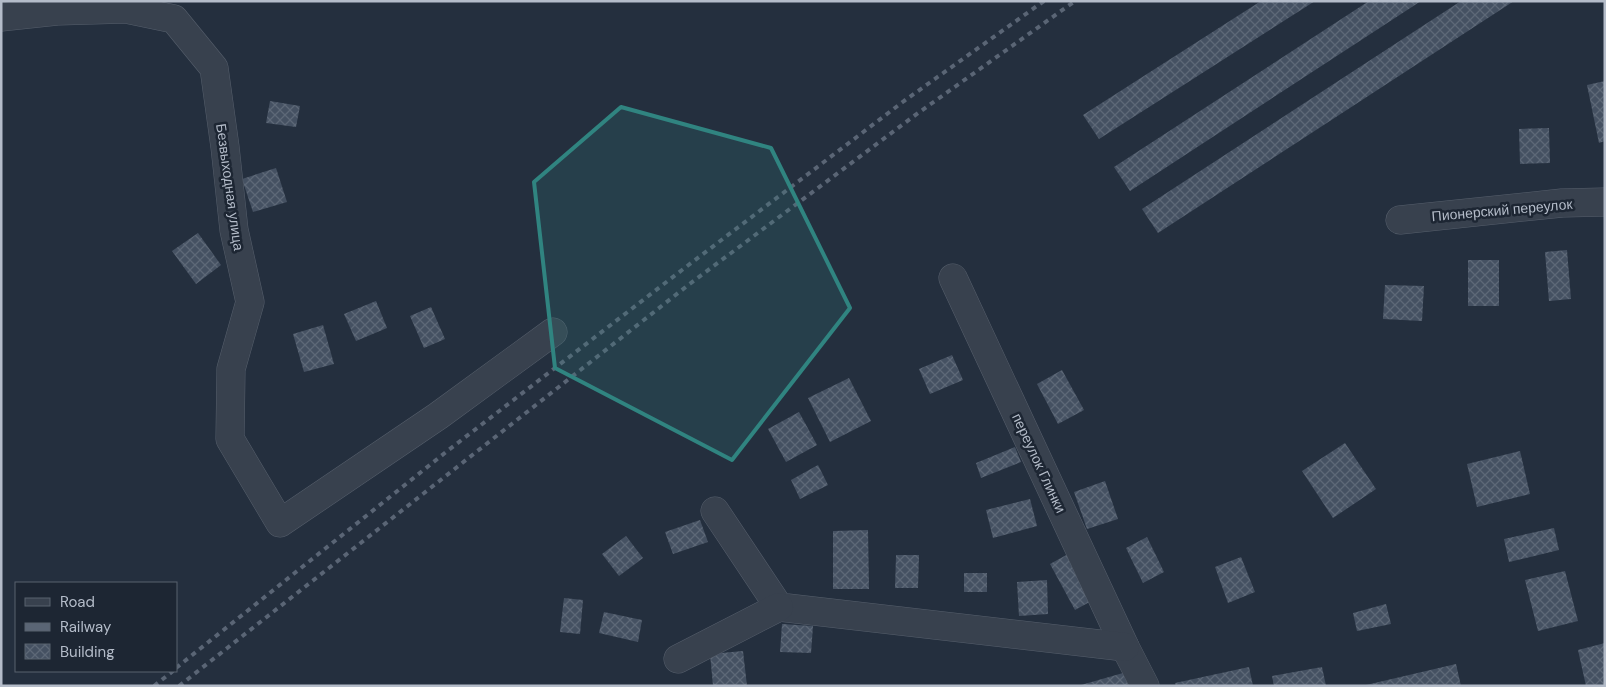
<svg xmlns="http://www.w3.org/2000/svg" width="1606" height="687" viewBox="0 0 1606 687" font-family="'DM Sans',sans-serif">
  <style>
    .building { fill: url(#building-cross-hatch) }
    .lines { fill: none; stroke-linecap: round; stroke-linejoin: round }
    .street-casing { stroke: #565f6c; stroke-width: 29 }
    .street { stroke: #38414e; stroke-width: 28 }
    .rail { stroke: #5a6575; stroke-width: 4; stroke-dasharray: 5 5; stroke-linecap: butt }
    .marked { fill: #308480; fill-opacity: 0.2; stroke: #308480; stroke-width: 4; stroke-linejoin: round }
    .labels { text-anchor: middle; dominant-baseline: central; stroke-width: 5; stroke-linejoin: round; paint-order: stroke }
    .street-label { font-size: 14px; fill: #b4bcc9; stroke: #1d2633 }
  </style>
  <defs>
    <pattern id="building-cross-hatch" width="8" height="8" patternUnits="userSpaceOnUse" patternTransform="scale(1.25)"><rect width="8" height="8" fill="#455162"/><path d="M0 0l8 8M0 8l8-8" fill="none" stroke="#5d6877"/></pattern>
  </defs>
  <rect width="100%" height="100%" fill="#242f3e"/>
  <g class="building">
    <path d="M1261,1h54l-216,138 -16,-24z"/>
    <path d="M1369,1h52l-291,190 -16,-24z"/>
    <path d="M1461,1h53l-356,232 -16,-24z"/>
    <path d="M1605,81v60l-6,2 -12,-58z"/>
    <path d="M270,101l30,5 -4,21 -30,-4z"/>
    <path d="M1549,128l1,35 -30,1 -1,-35z"/>
    <path d="M276,168l11,34 -34,10 -11,-33z"/>
    <path d="M198,233l23,32 -25,19 -24,-33z"/>
    <path d="M1567,250l4,49 -22,2 -4,-49z"/>
    <rect x="1468" y="260" width="31" height="46"/>
    <path d="M1385,285l39,1 -2,35 -39,-2z"/>
    <path d="M376,301l11,27 -31,13 -12,-27z"/>
    <path d="M431,307l14,32 -21,9 -14,-32z"/>
    <path d="M323,325l11,39 -30,8 -11,-38z"/>
    <path d="M952,355l11,25 -33,14 -11,-25z"/>
    <path d="M1062,370l22,40 -26,14 -21,-40z"/>
    <path d="M849,378l22,43 -41,21 -22,-44z"/>
    <path d="M799,412l18,33 -31,17 -18,-33z"/>
    <path d="M1345,443l31,46 -43,29 -31,-47z"/>
    <path d="M1015,447l6,15 -40,16 -5,-15z"/>
    <path d="M1520,451l10,43 -53,13 -10,-43z"/>
    <path d="M818,465l10,20 -28,14 -9,-19z"/>
    <path d="M1105,481l13,38 -31,10 -13,-37z"/>
    <path d="M1030,499l7,27 -44,12 -7,-28z"/>
    <path d="M700,520l8,22 -35,12 -8,-22z"/>
    <path d="M1554,528l5,22 -50,12 -5,-23z"/>
    <path d="M868,530l1,59h-36v-58z"/>
    <path d="M626,536l17,22 -24,18 -17,-22z"/>
    <path d="M1147,537l17,35 -21,11 -17,-35z"/>
    <path d="M1070,553l25,46 -20,11 -25,-46z"/>
    <path d="M896,555h23l-1,33h-23z"/>
    <path d="M1241,557l14,35 -27,11 -13,-36z"/>
    <path d="M1565,571l13,50 -40,10 -13,-51z"/>
    <rect x="964" y="573" width="23" height="19"/>
    <path d="M1047,580l1,34 -29,2 -2,-34z"/>
    <path d="M564,598l19,2 -3,34 -20,-2z"/>
    <path d="M1386,604l5,20 -34,7 -4,-18z"/>
    <path d="M604,612l38,8 -4,22 -39,-9z"/>
    <path d="M782,624l31,2 -2,27 -31,-1z"/>
    <path d="M1605,643v43h-19l-8,-36z"/>
    <path d="M743,651l4,35h-34l-3,-32z"/>
    <path d="M1456,664l5,22h-95v-1z"/>
    <path d="M1249,667l4,19h-77l-1,-3z"/>
    <path d="M1322,667l4,19h-52l-2,-10z"/>
    <path d="M1130,671l4,15h-53v-1z"/>
  </g>
  <g class="lines">
    <defs>
      <g id="street">
        <path d="M1,17l56,-6 69,-2 48,10 40,49 11,79 9,83 16,72 -19,67 -1,70 50,84 158,-107 115,-84"/>
        <path d="M1400,220l162,-17 43,-1"/>
        <path d="M953,278l172,369 20,39"/>
        <path d="M715,511l64,96 346,40"/>
        <path d="M678,659l101,-52"/>
      </g>
    </defs>
    <use href="#street" class="street-casing"/>
    <use href="#street" class="street"/>
    <g class="rail">
      <path d="M176,668l270,-216 236,-182 222,-169 140,-100"/>
      <path d="M154,686l19,-15"/>
      <path d="M179,686l508,-400 227,-170 161,-115"/>
    </g>
  </g>
  <path class="marked" d="M621,107l150,41 79,160 -118,152 -177,-92 -21,-186z"/>
  <g class="labels">
    <g class="street-label">
      <text transform="translate(230 187) rotate(82)">Безвыходная улица</text>
      <text transform="translate(1502 210) rotate(-5)">Пионерский переулок</text>
      <text transform="translate(1039 463) rotate(65)">переулок Глинки</text>
    </g>
  </g>
  <rect width="1606" height="687" fill="none" stroke="#b4bcc9" stroke-width="5"/>
  <rect x="15" y="582" width="162" height="90" fill="#1d2633" stroke="#59626f"/>
  <rect x="25" y="598" width="25" height="8" fill="#38414e" stroke="#59626f"/>
  <text x="60" y="607" font-size="15" fill="#b4bcc9">Road</text>
  <rect x="25" y="623" width="25" height="8" fill="#5a6575" stroke="#59626f"/>
  <text x="60" y="632" font-size="15" fill="#b4bcc9">Railway</text>
  <rect x="25" y="644" width="25" height="15" fill="url(#building-cross-hatch)" stroke="#59626f"/>
  <text x="60" y="657" font-size="15" fill="#b4bcc9">Building</text>
</svg>
